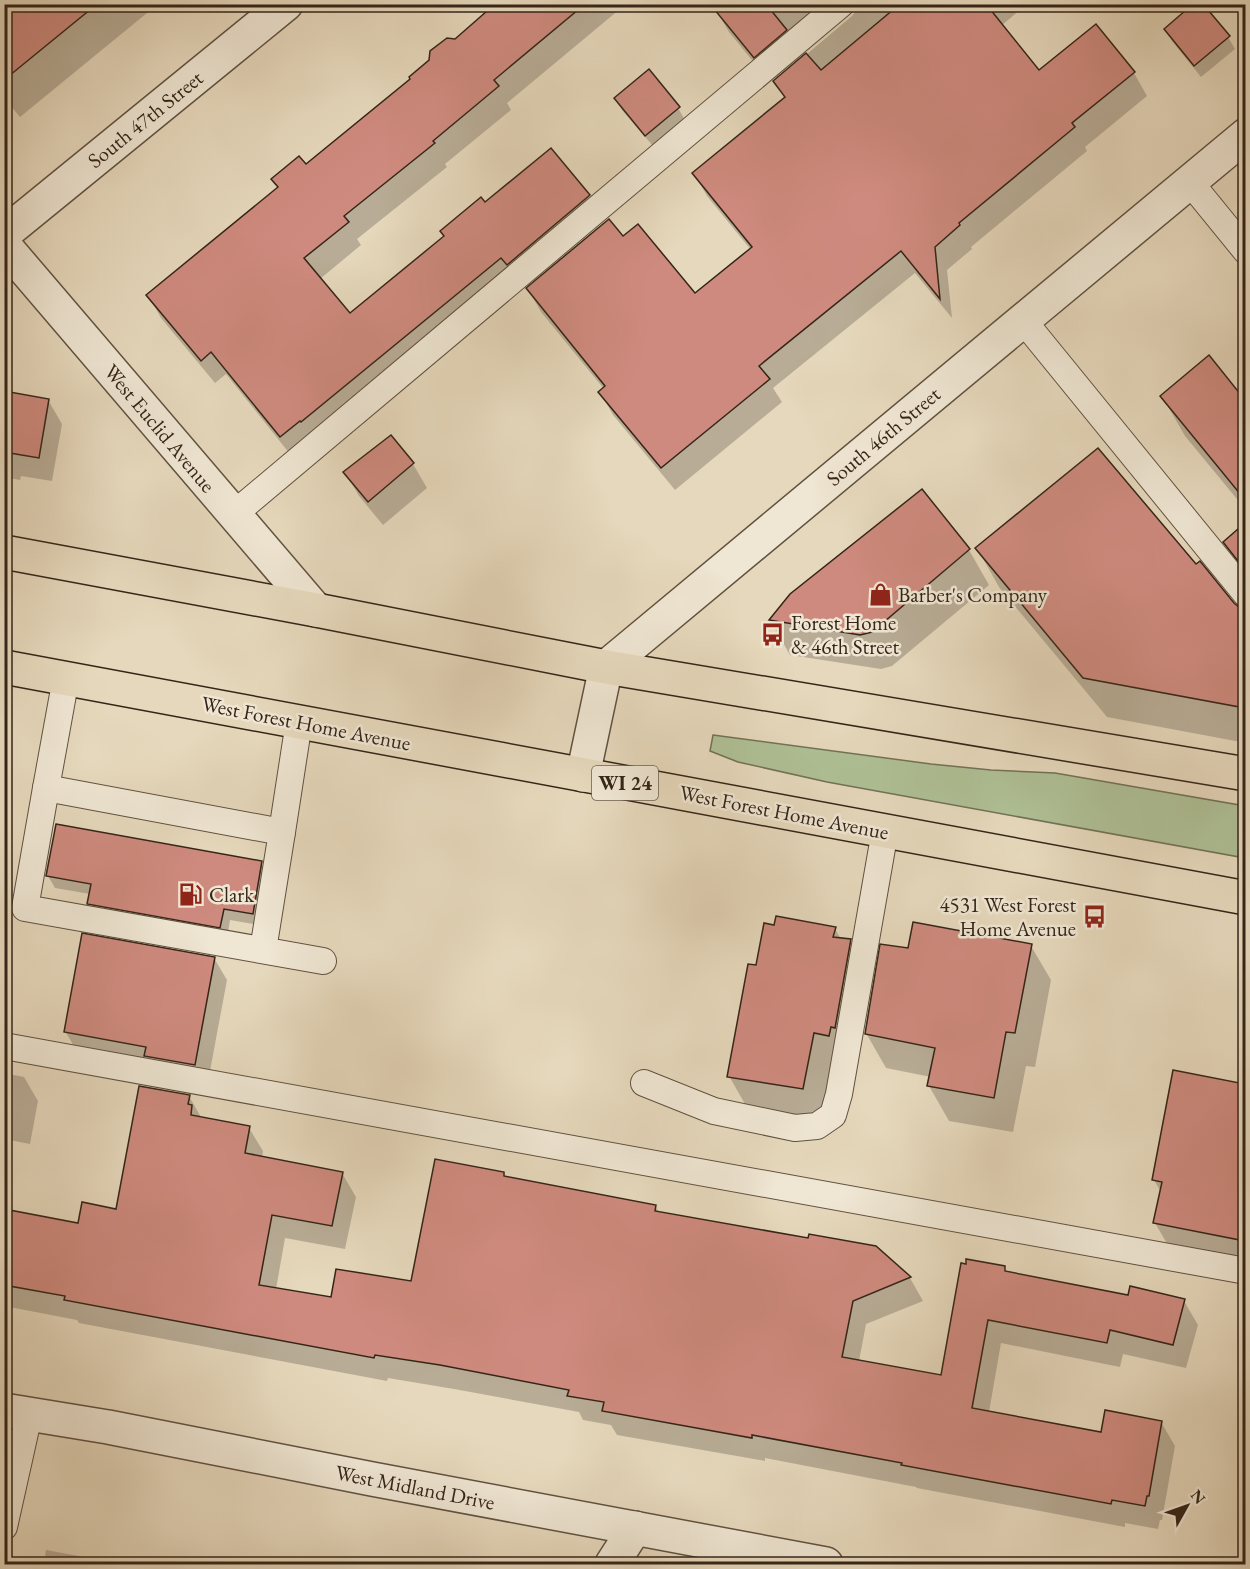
<svg xmlns="http://www.w3.org/2000/svg" width="1250" height="1569" viewBox="0 0 1250 1569" font-family="'EB Garamond',serif">
  <style>
    .green { fill: #afc096; stroke: #727257; stroke-width: 1.5 }
    .shadow { fill: #0003 }
    .building { fill: #ce8a7e; stroke: #342518; stroke-width: 1.5 }
    .lines { fill: none; stroke-linecap: round; stroke-linejoin: round }
    .lane-casing { stroke: #605241; stroke-width: 28 }
    .street-casing { stroke: #605241; stroke-width: 36 }
    .primary-casing { stroke: #342518; stroke-width: 36 }
    .lane { stroke: #efe6d3; stroke-width: 26 }
    .street { stroke: #efe6d3; stroke-width: 33 }
    .primary { stroke: #e6d8bc; stroke-width: 33 }
    .labels { text-anchor: middle; dominant-baseline: central; stroke-width: 5; stroke-linejoin: round; paint-order: stroke }
    .shield { fill: #efe6d3; stroke: #6c5f50; stroke-width: 1.5 }
    .shield-label { font-size: 20px; font-weight: bold; fill: #342518 }
    .street-label { font-size: 21px; fill: #342518; stroke: #efe6d3 }
    .poi-label { font-size: 21px; fill: #342518; stroke: #efe6d3; text-anchor: start }
  </style>
  <rect width="100%" height="100%" fill="#e6d8bc"/>
  <filter id="stains"><feTurbulence type="fractalNoise" baseFrequency=".00333" numOctaves="4"/><feColorMatrix values="0 0 0 0 .2 0 0 0 0 .09 0 0 0 0 .02 0 0 0 .5 -.17"/></filter>
  <radialGradient id="worn" r=".72"><stop offset=".6" stop-color="#630" stop-opacity="0"/><stop offset="1" stop-color="#630" stop-opacity=".3"/></radialGradient>
  <path class="green" d="M713,735l218,29 60,6 64,3 190,33v52l-418,-76 -89,-20 -28,-11z"/>
  <g class="shadow">
    <path d="M4,4h154l-138,113 -16,-19z"/>
    <path d="M498,4h128l-119,99 4,7 -66,54 2,3 -90,72 4,6 -41,34 30,36 201,-165 38,46 13,23 -308,240 -68,-85 -11,9 -54,-65 -13,-23 130,-107 -5,-9 33,-13 106,-86 43,-40z"/>
    <path d="M722,4h305l-26,22 38,46 57,-46 38,47 13,23 -62,51 2,4 -116,96 1,2 -25,21 5,48 -37,-45 -142,115 9,14 -107,88 -62,-75 -13,-23 4,-3 -63,-77 -13,-23 95,-51 72,57 56,-45 -44,-54 -13,-23 91,-74 -10,-18 77,-65 4,-5 -11,4 -77,65 -39,-48 -13,-22z"/>
    <path d="M1166,29l62,8 7,12 -34,28 -29,-36z"/>
    <path d="M616,98l62,10 7,12 -32,26 -31,-36z"/>
    <path d="M1209,357l37,45v108l-61,-74 -23,-40z"/>
    <path d="M4,392l44,8 14,24 -10,57 -31,-5 -1,4 -16,-3z"/>
    <path d="M391,437l22,27 14,24 -44,37 -24,-29 -14,-24z"/>
    <path d="M1246,525v53l-21,-36z"/>
    <path d="M977,548l218,18 38,39 7,4 6,1v133l-139,-26 -108,-130z"/>
    <path d="M969,550l20,35 -97,81 -11,3 -91,-14 -20,-35 21,-25z"/>
    <path d="M261,863l7,12 -9,50 -29,-5 -3,19 -132,-24 -6,-11 1,-10 -35,-6 -7,-12z"/>
    <path d="M835,929l6,10 9,2 20,34 -47,148 -74,-12 -20,-35 29,-109z"/>
    <path d="M1031,946l20,34 -16,87 -9,-1 -13,66 -64,-11 -20,-35 2,-9 -45,-9 -20,-35 44,-83z"/>
    <path d="M214,958l13,22 -20,107 -129,-34 -13,-22z"/>
    <path d="M1175,1072l71,14v193l-66,-13 -25,-43 6,-31 -7,-12z"/>
    <path d="M4,1073l20,4 14,24 -8,43 -26,-5z"/>
    <path d="M189,1096l13,23 47,9 14,23 -1,7 80,15 14,24 -11,52 -60,-11 -9,51 57,10 79,-16 91,-109 3,4 149,28 5,8 149,26 67,7 34,31 13,23 -57,23 -7,37 83,16 62,-109 3,5 122,24 55,4 14,24 -12,43 -63,-14 -3,13 -119,-24 -12,69 114,21 58,-11 14,24 -13,74h-2l-2,9 -33,-6v4l-208,-39 -1,-1 -151,-29v3l-148,-26 -6,-10 -28,-5 -4,-8 -125,-23 -66,-11 -1,3 -308,-58 -2,-3 -73,-14v-95l75,14 38,-15z"/>
    <path d="M1246,1496v26l-4,-6z"/>
    <path d="M46,1550l76,14h-78z"/>
  </g>
  <g class="building">
    <path d="M4,4h93l-93,76z"/>
    <path d="M495,4h90l-91,76 5,6 -66,55 2,2 -91,73 5,6 -45,36 46,55 94,-77 -4,-5 41,-34 4,5 66,-54 39,47 -83,70 -6,-7 -200,164 -1,-1 -20,16 -69,-85 -10,9 -55,-66 132,-108 -7,-8 28,-23 7,8 104,-85 -1,-2 20,-17 1,-9 17,-13 8,1z"/>
    <path d="M710,4h56l21,26 -33,28z"/>
    <path d="M900,4h86l53,66 57,-46 39,48 -63,51 3,4 -116,96 1,2 -25,22 5,52 -39,-48 -142,115 11,13 -109,89 -63,-76 7,-6 -79,-98 83,-69 14,17 15,-12 57,69 57,-46 -60,-74 93,-76 -12,-16 33,-28 15,17z"/>
    <path d="M1193,4h10l27,32 -36,30 -30,-37z"/>
    <path d="M649,69l31,38 -35,29 -31,-38z"/>
    <path d="M1209,355l36,45v100l-85,-104z"/>
    <path d="M4,391l45,8 -10,59 -35,-6z"/>
    <path d="M391,435l23,28 -46,39 -25,-30z"/>
    <path d="M1098,448l98,116 4,-3 34,42 6,5 5,1v99l-162,-30 -108,-130z"/>
    <path d="M922,489l48,60 -98,83 -12,3 -91,-15 21,-26z"/>
    <path d="M1245,523v47l-22,-28z"/>
    <path d="M56,824l206,37 -9,53 -29,-5 -4,19 -133,-24 4,-20 -45,-8z"/>
    <path d="M776,916l60,11 -3,10 18,2 -16,89 -4,-1 -2,9 -15,-3 -11,56 -76,-12 21,-113 8,1 8,-42 10,2z"/>
    <path d="M913,922l119,22 -17,89 -9,-1 -12,66 -67,-12 8,-38 -70,-14 15,-90 28,4z"/>
    <path d="M82,933l133,24 -20,108 -51,-9 2,-9 -82,-15z"/>
    <path d="M1173,1070l72,14v157l-92,-18 9,-41 -10,-2z"/>
    <path d="M139,1086l51,9 -2,9 4,1 -1,10 59,11 -5,27 98,19 -11,54 -60,-11 -13,70 72,12 5,-28 75,12 24,-122 69,13v4l152,29 -1,6 153,27 1,-4 67,12 35,31 -58,24 -11,56 99,18 20,-112 5,1v-5l39,7v5l123,24 2,-9 55,13 -12,46 -63,-15 -3,13 -119,-23 -16,88 129,24 4,-22 57,11 -13,75h-2l-2,10 -33,-6 -1,4 -210,-39 1,-2 -150,-28v3l-150,-27 2,-9 -37,-6 2,-6 -129,-25 -65,-10 -1,3 -310,-58 1,-4 -61,-11v-76l74,14 4,-21 34,7z"/>
  </g>
  <g class="lines">
    <defs>
      <g id="lane">
        <path d="M1189,181l57,70"/>
        <path d="M1022,319l224,275"/>
        <path d="M234,514l607,-510"/>
        <path d="M46,788l20,-110"/>
        <path d="M282,832l17,-110"/>
        <path d="M263,950l19,-118 -236,-44 -21,120 298,53"/>
        <path d="M4,1046l1242,225"/>
        <path d="M644,1083l70,28 81,17 22,-2 16,-11 6,-21 46,-263"/>
        <path d="M4,1527l25,-112"/>
      </g>
      <g id="street">
        <path d="M4,234l282,-230"/>
        <path d="M4,245l312,365"/>
        <path d="M583,775l23,-108 640,-532"/>
        <path d="M4,1410l104,17 264,52 454,85"/>
        <path d="M612,1564l23,-36"/>
      </g>
      <g id="primary">
        <path d="M4,552l312,58 290,57 640,107"/>
        <path d="M4,667l1242,231"/>
      </g>
    </defs>
    <use href="#lane" class="lane-casing"/>
    <use href="#street" class="street-casing"/>
    <use href="#primary" class="primary-casing"/>
    <use href="#lane" class="lane"/>
    <use href="#street" class="street"/>
    <use href="#primary" class="primary"/>
  </g>
  <defs>
    <symbol id="shop-bare" viewBox="-9 -9 18 18"><path d="M-5-2.5h2.3a2.7 3.5 0 0 1 5.4 0H5L5.5 6h-11ZM-1.5-2.5h3a1.5 2.3 0 0 0-3 0Z" fill="#8f2418" stroke="#efe6d3" stroke-width="2.5" paint-order="stroke"/></symbol>
    <symbol id="bus-bare" viewBox="-9 -9 18 18"><path d="M-5-6H5V4H4V6H2V4H-2V6H-4V4H-5ZM-3.5-4V0h7V-4ZM-3.5 1.2v1.5H-2V1.2ZM2 1.2v1.5H3.5V1.2Z" fill="#8f2418" stroke="#efe6d3" stroke-width="2.5" paint-order="stroke"/></symbol>
    <symbol id="fuel-bare" viewBox="-9 -9 18 18"><path d="M-5.5-6h7V0h2V4h1.3V-2.5L3-4.5l.8-.8L6-3V5H2.5V1h-1V6h-7ZM-4.2-4.7v3.2H.2V-4.7Z" fill="#8f2418" stroke="#efe6d3" stroke-width="2.5" paint-order="stroke"/></symbol>
  </defs>
  <g fill-rule="evenodd">
    <use href="#shop-bare" x="864" y="578" width="33" height="33"/>
    <use href="#bus-bare" x="756" y="618" width="33" height="33"/>
    <use href="#fuel-bare" x="174" y="878" width="33" height="33"/>
    <use href="#bus-bare" x="1078" y="900" width="33" height="33"/>
  </g>
  <g class="labels">
    <rect class="shield" x="592" y="766" width="66" height="34" rx="4.5"/>
    <g class="shield-label">
      <text x="625" y="783">WI 24</text>
    </g>
    <g class="street-label">
      <text transform="translate(145 119) rotate(-39)">South 47th Street</text>
      <text transform="translate(160 428) rotate(50)">West Euclid Avenue</text>
      <text transform="translate(883 436) rotate(-40)">South 46th Street</text>
      <text transform="translate(306 723) rotate(11)">West Forest Home Avenue</text>
      <text transform="translate(784 812) rotate(11)">West Forest Home Avenue</text>
      <text transform="translate(415 1487) rotate(11)">West Midland Drive</text>
    </g>
    <g class="poi-label">
      <text x="898" y="594">Barber's Company</text>
      <text x="791" y="622">Forest Home<tspan x="791" dy="24">&amp; 46th Street</tspan></text>
      <text x="209" y="894">Clark</text>
      <text x="1076" y="904" text-anchor="end">4531 West Forest<tspan x="1076" dy="24">Home Avenue</tspan></text>
    </g>
  </g>
  <rect width="1250" height="1569" fill="none" stroke="#e6d8bc" stroke-width="24"/>
  <rect x="6" y="6" width="1238" height="1557" fill="none" stroke="#342518" stroke-width="3"/>
  <rect x="12" y="12" width="1226" height="1545" fill="none" stroke="#342518" stroke-width="1.5"/>
  <g transform="translate(1187 1506) rotate(50)" stroke="#efe6d3" stroke-width="4.5" paint-order="stroke">
  <path d="M0-4.5L10 22L0 15L-10 22Z" fill="#342518"/>
  <text y="-9" font-size="16" font-weight="bold" text-anchor="middle" fill="#342518">N</text>
  </g>
  <rect width="100%" height="100%" filter="url(#stains)"/>
  <rect width="100%" height="100%" fill="url(#worn)"/>
</svg>
